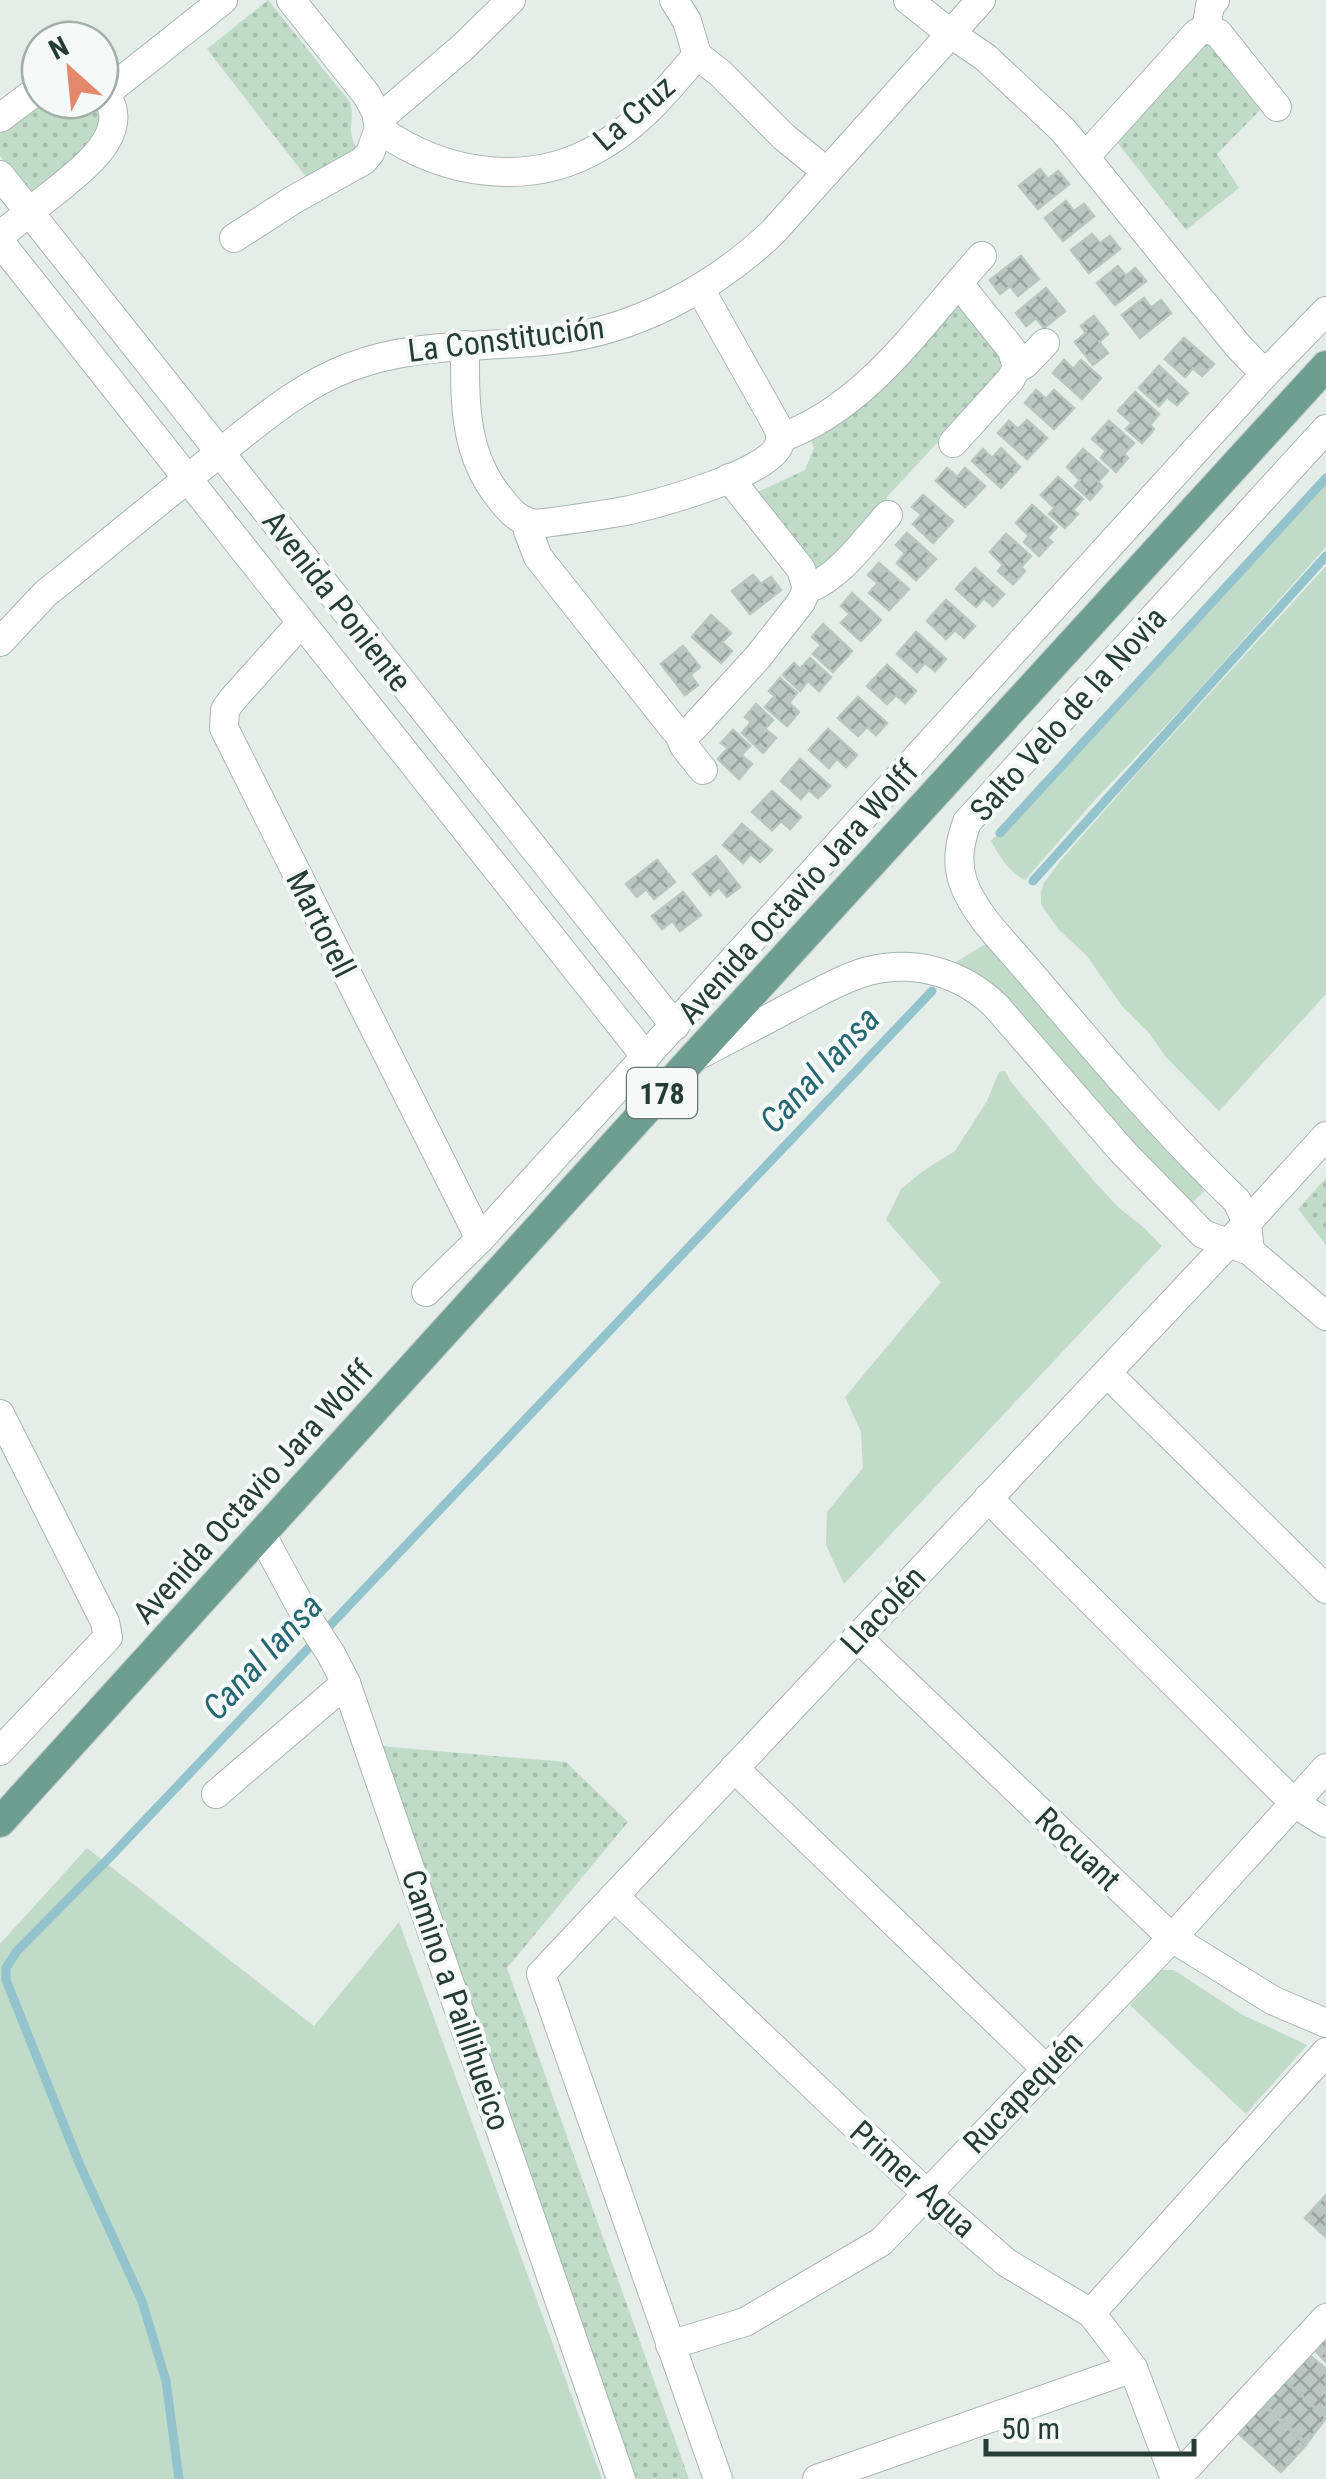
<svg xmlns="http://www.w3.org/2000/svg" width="1326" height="2479" viewBox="0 0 1326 2479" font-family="'Roboto Condensed',sans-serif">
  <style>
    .green { fill: #c0dbc7 }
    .park { fill: url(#park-dots) }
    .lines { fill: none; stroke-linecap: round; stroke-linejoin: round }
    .stream { stroke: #93c3cc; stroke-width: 9 }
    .building { fill: url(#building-cross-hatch); stroke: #b8c6c0; stroke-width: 2.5 }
    .minor-casing { stroke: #a8b5b0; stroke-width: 30 }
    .major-casing { stroke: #c2c9c7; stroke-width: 32 }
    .minor { stroke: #fff; stroke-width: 28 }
    .major { stroke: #6e9e91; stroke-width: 30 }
    .labels { text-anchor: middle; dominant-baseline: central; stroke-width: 8; stroke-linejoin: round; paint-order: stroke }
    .shield { fill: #f5f9f7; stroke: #647570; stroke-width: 2.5 }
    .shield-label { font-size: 30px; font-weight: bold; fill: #263d36 }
    .street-label { font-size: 32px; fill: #263d36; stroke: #f5f9f7 }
    .water-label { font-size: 35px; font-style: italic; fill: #256773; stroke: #f5f9f7 }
  </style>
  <defs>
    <pattern id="park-dots" width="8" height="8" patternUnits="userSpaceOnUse" patternTransform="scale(2.5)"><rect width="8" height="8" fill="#c0dbc7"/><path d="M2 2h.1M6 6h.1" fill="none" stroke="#a5bdac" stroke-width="1.8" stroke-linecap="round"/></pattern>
    <pattern id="building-cross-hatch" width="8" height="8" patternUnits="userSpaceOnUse" patternTransform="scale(2.5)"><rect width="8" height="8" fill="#bac7c2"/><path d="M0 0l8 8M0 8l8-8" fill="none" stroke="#97a39e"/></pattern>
  </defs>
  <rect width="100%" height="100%" fill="#e5ede9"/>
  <g class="green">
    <path d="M1326,477v70l-139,156 -93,98 -69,79c-17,-8 -25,-24 -34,-39z"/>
    <path d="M1326,566v428l-107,117 -54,-55 -16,-23 -27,-27 -36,-51 -28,-26 -17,-25v-12l3,-9 17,-23 81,-92z"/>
    <path d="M994,939l213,249 -16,16 -168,-177 -87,-53z"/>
    <path d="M1005,1071l6,11 82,98 26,28 22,17 21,21 -318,338 -18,-39 1,-33 36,-44 -2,-36 -16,-35 96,-115 -55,-62 15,-31 22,-18 32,-20 32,-50 12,-29z"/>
    <path d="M87,1848l227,178 85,-104 203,557h-602v-535z"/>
    <path d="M1161,1970h13l67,44 66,31 -61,69 -116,-109z"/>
  </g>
  <g class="park">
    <path d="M268,0l81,101c8,19 -5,29 9,48l-48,33 -103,-133z"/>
    <path d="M1206,38l60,66 -49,50 22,34 -53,42 -73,-93z"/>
    <path d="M40,100h60l8,26 -73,74 -35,-44v-30z"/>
    <path d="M955,292l53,68 -64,89 -7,-6 -51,55 6,7 -73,75 -70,-84 56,-26 9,-22 -7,-18z"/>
    <path d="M1326,1178v67l-28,-36z"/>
    <path d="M379,1746l187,16 62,60 -121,146 182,511h-52z"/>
  </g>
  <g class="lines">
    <g class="stream">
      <path d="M1000,833l326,-355"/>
      <path d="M1033,881l293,-325"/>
      <path d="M179,2479l-13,-98 -24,-80 -63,-138 -73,-183v-12l11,-17 96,-97 819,-863"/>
    </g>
  </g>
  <g class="building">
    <path d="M1040,169l8,10 10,-8 11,13 -31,25 -19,-23z"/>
    <path d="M1066,201l8,10 10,-7 10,12 -31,25 -18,-23z"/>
    <path d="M1092,234l8,9 10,-7 10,13 -31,24 -18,-23z"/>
    <path d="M1021,256l18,23 -21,17 -8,-10 -10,8 -10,-14z"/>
    <path d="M1118,266l8,10 9,-8 11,13 -31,24 -18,-22z"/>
    <path d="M1046,288l19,23 -21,17 -8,-10 -10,8 -10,-13z"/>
    <path d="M1144,298l7,10 10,-8 10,13 -31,25 -18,-23z"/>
    <path d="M1094,316l14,18 -9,8 9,11 -15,12 -18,-23 11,-9 -5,-7z"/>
    <path d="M1184,338l30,26 -12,12 -9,-8 -8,9 -20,-18z"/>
    <path d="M1064,360l9,9 8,-9 20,18 -19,21 -29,-26z"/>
    <path d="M1159,366l29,27 -11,12 -10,-8 -8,9 -20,-18z"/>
    <path d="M1036,390l10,9 8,-9 20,18 -20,21 -29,-26z"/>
    <path d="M1135,392l24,22 -9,11 4,4 -12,14 -16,-14 6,-6 -14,-12z"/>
    <path d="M1027,420l20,18 -20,21 -29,-26 11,-12 9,8z"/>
    <path d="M1109,421l25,22 -10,11 4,4 -12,14 -15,-14 5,-7 -14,-12z"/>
    <path d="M1001,448l19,19 -19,21 -29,-27 11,-12 9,9z"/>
    <path d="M1083,449l25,22 -10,11 4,4 -12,14 -15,-14 5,-6 -13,-13z"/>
    <path d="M947,468l10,9 8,-9 20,18 -20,21 -29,-26z"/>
    <path d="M1058,477l25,22 -10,11 5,4 -13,14 -16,-14 6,-6 -14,-13z"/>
    <path d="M923,495l30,26 -20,22 -20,-19 9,-9 -10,-8z"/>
    <path d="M1032,505l25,22 -10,11 5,4 -13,14 -15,-14 5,-6 -13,-13z"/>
    <path d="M907,533l29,26 -20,21 -19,-17 8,-10 -9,-8z"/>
    <path d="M1006,534l25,22 -10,11 4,4 -12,13 -15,-13 5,-6 -13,-13z"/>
    <path d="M879,563l30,26 -20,21 -20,-17 9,-10 -10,-8z"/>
    <path d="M975,568l29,26 -11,12 -9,-8 -8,9 -20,-18z"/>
    <path d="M753,575l8,9 10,-7 10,13 -31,24 -18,-23z"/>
    <path d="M852,593l29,27 -20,21 -20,-18 9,-9 -9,-8z"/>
    <path d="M946,600l29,26 -11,12 -9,-8 -9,9 -19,-18z"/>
    <path d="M711,615l20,18 -9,9 10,9 -11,12 -29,-26z"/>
    <path d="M823,624l29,27 -19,21 -20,-18 8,-9 -9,-8z"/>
    <path d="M916,632l30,27 -11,12 -10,-8 -8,9 -20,-18z"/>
    <path d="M683,646l17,21 -10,8 8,10 -13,10 -24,-31z"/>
    <path d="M810,658l21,19 -12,14 -11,-10 -8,10 -17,-16 11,-12 6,6z"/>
    <path d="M887,665l29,26 -11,12 -9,-8 -9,9 -20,-18z"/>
    <path d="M780,678l17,15 -8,10 10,9 -12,14 -22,-19 10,-11 -6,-5z"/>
    <path d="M858,697l29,26 -11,12 -9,-8 -9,9 -20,-18z"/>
    <path d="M756,704l17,16 -8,9 11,9 -13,15 -21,-20 9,-11 -6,-5z"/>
    <path d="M828,729l29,26 -11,12 -9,-8 -8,9 -20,-18z"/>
    <path d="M733,730l17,16 -9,9 11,9 -13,15 -21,-20 10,-11 -7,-5z"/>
    <path d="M800,759l30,27 -12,12 -9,-8 -8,9 -20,-18z"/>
    <path d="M772,791l29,26 -11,12 -9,-8 -9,9 -20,-18z"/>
    <path d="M742,824l30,26 -12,12 -9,-8 -8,9 -20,-18z"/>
    <path d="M716,856l24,31 -13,10 -8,-10 -9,8 -17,-21z"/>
    <path d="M657,860l18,22 -21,17 -8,-10 -9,8 -11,-13z"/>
    <path d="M683,892l18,23 -21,16 -8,-10 -10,8 -10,-13z"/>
    <path d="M1326,2195v42l-21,-19z"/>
    <path d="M1326,2332v30l-13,-14z"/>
    <path d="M1308,2354l18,15v49l-42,-38z"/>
    <path d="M1284,2380l42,38 -19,25 -43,-39z"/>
    <path d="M1263,2405l43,40 -25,27 -43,-39z"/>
  </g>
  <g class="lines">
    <defs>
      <g id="minor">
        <path d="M291,0l75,94 10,18 3,17c66,47 153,60 224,16 38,-22 66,-57 94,-90"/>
        <path d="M674,0l13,21 10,34"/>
        <path d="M908,0l43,34 34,23 78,73 175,216 27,28"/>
        <path d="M1206,29l4,-23 5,-6"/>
        <path d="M697,55l23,18 64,64 43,35"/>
        <path d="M106,93l117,-93"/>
        <path d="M0,118l40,-30"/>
        <path d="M379,119l84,-72 48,-47"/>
        <path d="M1086,156l111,-123 9,-4 12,4 59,74"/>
        <path d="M0,175l675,851"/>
        <path d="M0,236c19,-16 38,-31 57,-46 29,-24 81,-62 43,-102"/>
        <path d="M234,238l59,-38 70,-39 7,-8 9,-24"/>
        <path d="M0,242l646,815"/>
        <path d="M465,345c0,55 -2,107 34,152 10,13 20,25 37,27 32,-4 63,-8 94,-14 30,-7 138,-36 149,-65 3,-9 0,-15 -4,-23l-75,-133"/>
        <path d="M1017,368l8,-4 20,-21"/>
        <path d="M780,438c88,-31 142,-116 202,-182"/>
        <path d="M953,443l57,-63 7,-12 -5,-18 -53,-66"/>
        <path d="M527,523l1,8 10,26 136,172c7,5 13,5 19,-1l65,-71 43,-55 6,-13 -6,-20 -72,-91"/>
        <path d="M807,589c33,-12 57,-48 81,-74"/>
        <path d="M301,623l-69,77 -7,10 -1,18 256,511"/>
        <path d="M0,642l46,-49 24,-19c49,-40 98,-80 147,-119 42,-33 82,-69 133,-88 66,-25 133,-19 202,-27 82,-9 161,-51 221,-108l208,-232"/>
        <path d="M678,732l6,14 19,24"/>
        <path d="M701,1054c30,-16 60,-31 89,-47 25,-13 51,-28 78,-36 47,-12 94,2 128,35l126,145 81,83 47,17 76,65"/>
        <path d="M1250,1251l-3,-28 -10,-22c-74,-71 -140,-149 -206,-227 -23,-28 -56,-58 -68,-92 -7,-22 -3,-40 4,-60l359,-393"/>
        <path d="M426,1292l54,-53 785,-865 61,-63"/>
        <path d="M1107,1373l219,216"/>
        <path d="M0,1414l105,208 3,15 -108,114"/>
        <path d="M988,1498l306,305 32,20"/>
        <path d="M262,1535l41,76 28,43 15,29 275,796"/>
        <path d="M857,1637l315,301 102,63 52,22"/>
        <path d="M734,1768l311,300"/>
        <path d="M216,1794l130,-111"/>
        <path d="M614,1896l313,298 80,69 84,50 42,55 42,111"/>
        <path d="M1091,2313l235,-261"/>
        <path d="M670,2345l75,-23 136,-80 291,-304 154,-170"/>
        <path d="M718,2479l-177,-505 684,-727 101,-111"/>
        <path d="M817,2479l316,-111"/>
        <path d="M1176,2479l150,-161"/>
      </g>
      <path id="major" d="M0,1822l693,-764 633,-692"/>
    </defs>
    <use href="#minor" class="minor-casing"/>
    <use href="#major" class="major-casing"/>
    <use href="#minor" class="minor"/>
    <use href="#major" class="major"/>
  </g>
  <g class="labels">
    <rect class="shield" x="627" y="1068" width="70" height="50" rx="8"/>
    <g class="shield-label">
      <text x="662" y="1093">178</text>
    </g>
    <g class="street-label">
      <text transform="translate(634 113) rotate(-41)">La Cruz</text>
      <text transform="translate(506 339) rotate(-7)">La Constitución</text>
      <text transform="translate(337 601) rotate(52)">Avenida Poniente</text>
      <text transform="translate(1068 714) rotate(-48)">Salto Velo de la Novia</text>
      <text transform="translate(798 892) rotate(-48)">Avenida Octavio Jara Wolff</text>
      <text transform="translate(321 924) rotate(63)">Martorell</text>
      <text transform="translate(253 1492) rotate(-48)">Avenida Octavio Jara Wolff</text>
      <text transform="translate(883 1610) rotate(-47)">Llacolén</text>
      <text transform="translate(1078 1849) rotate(44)">Rocuant</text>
      <text transform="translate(456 2000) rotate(71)">Camino a Paillihueico</text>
      <text transform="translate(1023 2092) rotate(-46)">Rucapequén</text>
      <text transform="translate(913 2179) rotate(42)">Primer Agua</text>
    </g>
    <g class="water-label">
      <text transform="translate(820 1070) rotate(-47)">Canal Iansa</text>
      <text transform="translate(263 1657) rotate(-47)">Canal Iansa</text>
    </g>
  </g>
  <g transform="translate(70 70) rotate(333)"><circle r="48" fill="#f5f9f7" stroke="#a2aeaa" stroke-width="2.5"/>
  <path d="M0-8L18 38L0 25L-18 38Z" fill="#e4886b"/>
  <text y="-15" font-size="28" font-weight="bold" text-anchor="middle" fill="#263d36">N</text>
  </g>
  <path d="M986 2439v15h208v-15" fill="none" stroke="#263d36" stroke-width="5"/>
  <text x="1001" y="2439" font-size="30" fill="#263d36" stroke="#f5f9f7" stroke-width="8" paint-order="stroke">50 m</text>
</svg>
